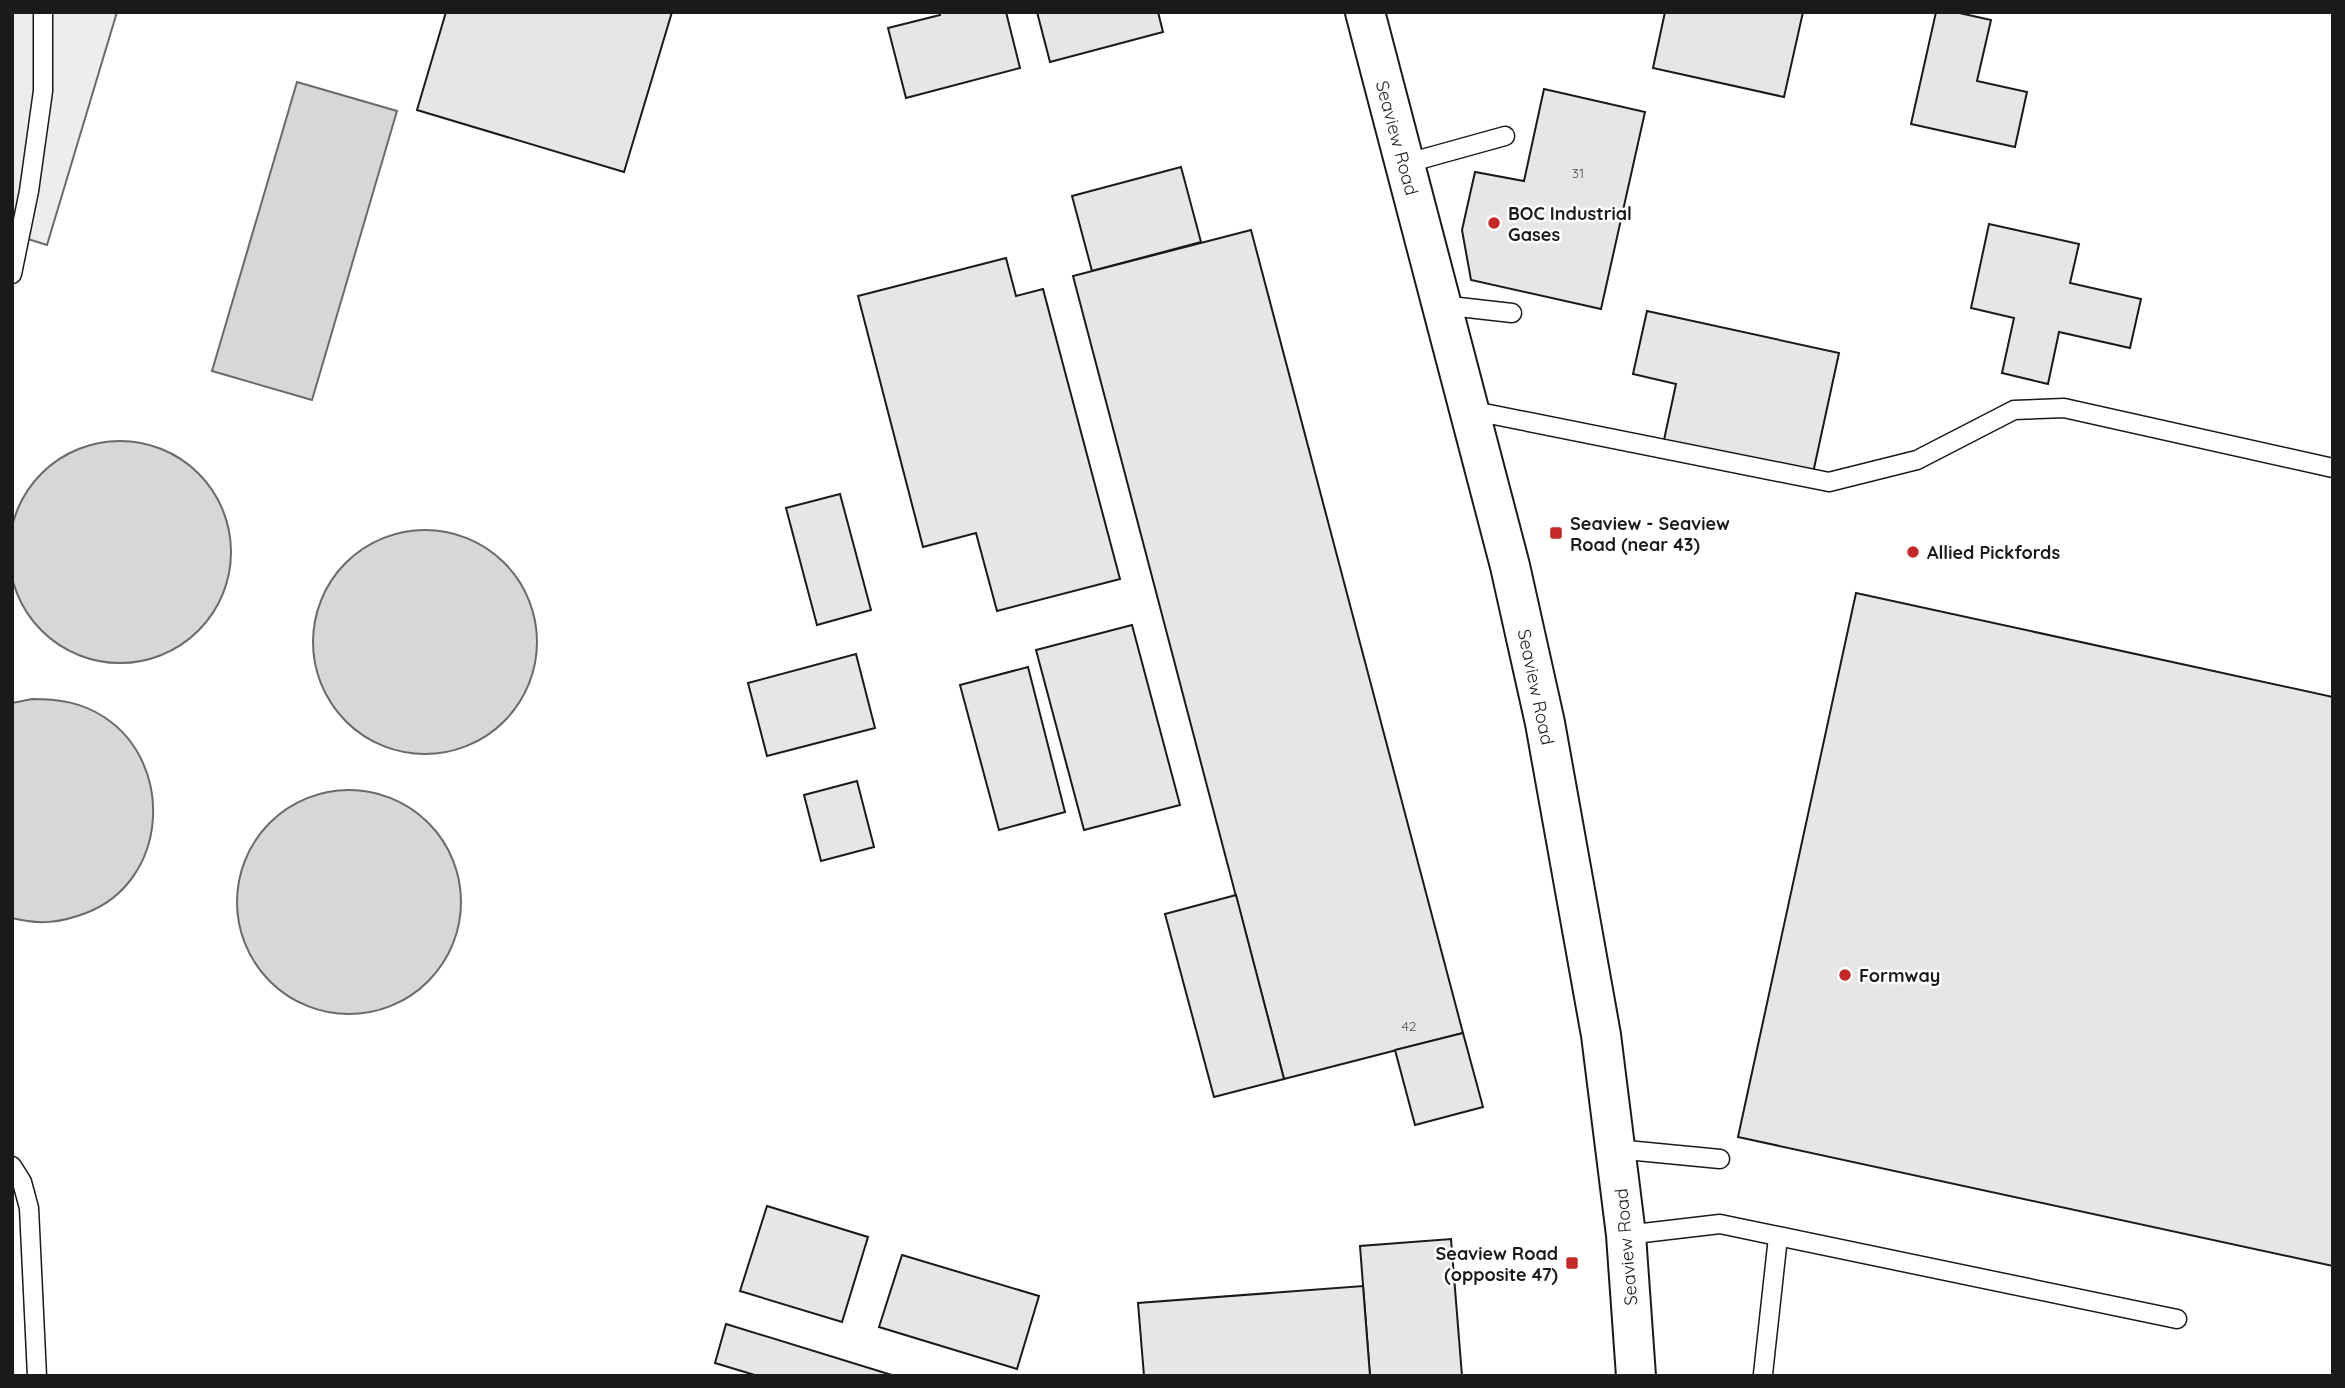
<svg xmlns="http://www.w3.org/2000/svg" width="2345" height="1388" viewBox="0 0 2345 1388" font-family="Quicksand,sans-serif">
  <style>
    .built { fill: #ededed; stroke: #6a6a6a; stroke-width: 2 }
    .water { fill: #d7d7d7; stroke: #6a6a6a; stroke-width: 2 }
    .building { fill: #e6e6e6; stroke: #1a1a1a; stroke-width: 2 }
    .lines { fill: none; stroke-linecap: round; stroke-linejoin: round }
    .lane-casing { stroke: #1a1a1a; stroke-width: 21 }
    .secondary-casing { stroke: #1a1a1a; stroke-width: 42 }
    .lane { stroke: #fff; stroke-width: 18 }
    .secondary { stroke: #fff; stroke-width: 38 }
    .poi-dot { fill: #c62828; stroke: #fff; stroke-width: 2.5 }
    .labels { text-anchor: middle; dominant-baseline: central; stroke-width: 5; stroke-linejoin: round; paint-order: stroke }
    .number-label { font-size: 14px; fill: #4d4d4d }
    .street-label { font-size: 18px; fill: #1a1a1a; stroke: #fff }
    .poi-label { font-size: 18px; font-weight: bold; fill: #1a1a1a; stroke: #fff; text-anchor: start }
  </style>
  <rect width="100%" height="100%" fill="#fff"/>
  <path class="built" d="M12,12h105l-70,233 -35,-11z"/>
  <g class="water">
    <path d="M297,82l100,29 -85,289 -100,-29z"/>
    <circle cx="120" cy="552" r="111"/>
    <circle cx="425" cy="642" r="112"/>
    <path d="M32,699c26,0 49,3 72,18 72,47 64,165 -18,196 -26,10 -47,12 -74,5v-215z"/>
    <circle cx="349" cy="902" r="112"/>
  </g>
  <g class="building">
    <path d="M446,12h226l-48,160 -207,-62z"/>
    <path d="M939,12h67l14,56 -114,30 -18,-70 52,-13z"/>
    <path d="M1037,12h121l5,20 -113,30z"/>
    <path d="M1665,12h138l-19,85 -131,-29z"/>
    <path d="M1936,12h19l36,8 -14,61 50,11 -12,55 -104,-23z"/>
    <path d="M1544,89l101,23 -44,197 -130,-29 -9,-50 13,-58 49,9z"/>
    <path d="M1181,167l20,75 -109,29 -20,-75z"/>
    <path d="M1989,224l90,20 -9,39 71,16 -11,49 -71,-16 -11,52 -46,-11 12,-55 -43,-10z"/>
    <path d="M1251,230l212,803 -179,46 -211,-803z"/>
    <path d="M1006,258l10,38 27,-7 77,290 -123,32 -21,-78 -53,14 -65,-251z"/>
    <path d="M1647,311l192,42 -26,120 -149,-33 12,-56 -43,-10z"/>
    <path d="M840,494l31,116 -54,15 -31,-117z"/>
    <path d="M1856,593l477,104v569l-595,-129z"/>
    <path d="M1132,625l48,180 -96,25 -48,-180z"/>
    <path d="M856,654l19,74 -108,28 -19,-73z"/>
    <path d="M1028,667l37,145 -66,18 -39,-145z"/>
    <path d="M857,781l17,66 -53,14 -17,-66z"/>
    <path d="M1236,895l48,184 -70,18 -49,-183z"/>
    <path d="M1463,1033l20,74 -68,18 -20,-75z"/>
    <path d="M767,1206l101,31 -26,85 -102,-31z"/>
    <path d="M1451,1239l11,137h-92l-10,-130z"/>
    <path d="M902,1255l137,41 -22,73 -138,-42z"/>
    <path d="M1363,1286l7,90h-226l-6,-73z"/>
    <path d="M726,1324l169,52h-137l-43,-13z"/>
  </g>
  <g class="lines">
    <defs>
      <g id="lane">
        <path d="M1404,164l101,-28"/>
        <path d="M12,274l17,-83 14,-100v-79"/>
        <path d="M1441,305l71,8"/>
        <path d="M1469,410l360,72 88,-22 97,-50 50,-2 269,60"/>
        <path d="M1616,1149l104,10"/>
        <path d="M12,1166l10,16 7,26 8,168"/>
        <path d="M1626,1235l94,-11 457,95"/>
        <path d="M1763,1374l15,-137"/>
      </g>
      <path id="secondary" d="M1365,12l145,554 35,157 56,312 25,200 10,141"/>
    </defs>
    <use href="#lane" class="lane-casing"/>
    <use href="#secondary" class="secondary-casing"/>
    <use href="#lane" class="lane"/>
    <use href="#secondary" class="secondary"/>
  </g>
  <g class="poi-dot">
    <circle cx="1494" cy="223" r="7"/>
    <rect x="1549" y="526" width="14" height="14" rx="3.5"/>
    <circle cx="1913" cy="552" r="7"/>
    <circle cx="1845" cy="975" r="7"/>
    <rect x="1565" y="1256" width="14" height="14" rx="3.5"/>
  </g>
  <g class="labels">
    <g class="number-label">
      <text x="1578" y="173">31</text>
      <text x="1409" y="1026">42</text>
    </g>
    <g class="street-label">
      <text transform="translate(1397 138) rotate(75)">Seaview Road</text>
      <text transform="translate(1536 687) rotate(78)">Seaview Road</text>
      <text transform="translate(1626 1247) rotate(-95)">Seaview Road</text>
    </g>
    <g class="poi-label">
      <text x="1508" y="213">BOC Industrial<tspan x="1508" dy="21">Gases</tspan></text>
      <text x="1570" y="523">Seaview - Seaview<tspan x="1570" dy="21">Road (near 43)</tspan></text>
      <text x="1927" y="552">Allied Pickfords</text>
      <text x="1859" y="975">Formway</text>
      <text x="1558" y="1253" text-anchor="end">Seaview Road<tspan x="1558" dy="21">(opposite 47)</tspan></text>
    </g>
  </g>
  <rect width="2345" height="1388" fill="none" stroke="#1a1a1a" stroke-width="28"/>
</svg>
